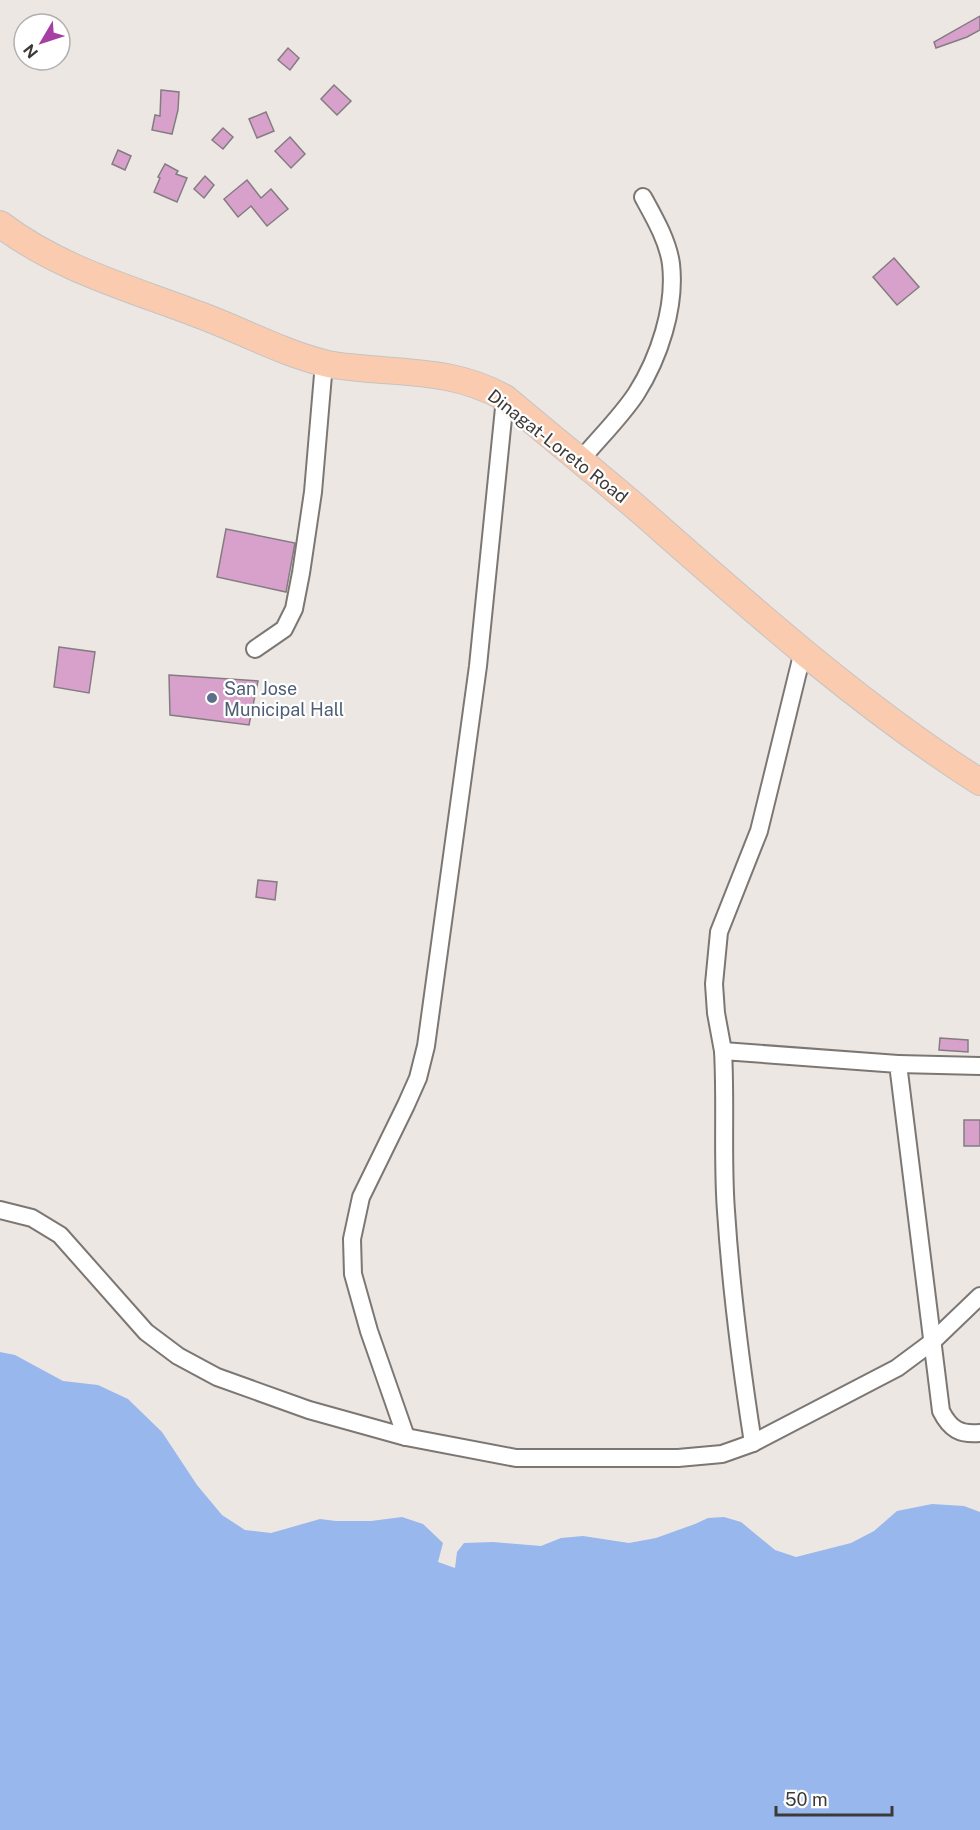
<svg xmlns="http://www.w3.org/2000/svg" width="980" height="1830" viewBox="0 0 980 1830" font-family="'Public Sans',sans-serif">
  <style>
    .water { fill: #98b7ed }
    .building { fill: #d8a1cb; stroke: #837d81; stroke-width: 1.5 }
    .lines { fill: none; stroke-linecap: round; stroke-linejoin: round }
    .street-casing { stroke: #7c7773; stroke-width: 20 }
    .primary-casing { stroke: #c4c4c3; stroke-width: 28 }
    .street { stroke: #fff; stroke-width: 16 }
    .primary { stroke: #facbaf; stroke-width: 26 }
    .service-dot { fill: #5c6f8a; stroke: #fff; stroke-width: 2 }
    .labels { text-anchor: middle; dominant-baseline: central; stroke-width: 4.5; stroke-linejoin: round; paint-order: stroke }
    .street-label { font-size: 18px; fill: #3c3a38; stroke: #fff }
    .service-label { font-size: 18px; fill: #4e5e75; stroke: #fff; text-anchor: start }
  </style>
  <rect width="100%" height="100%" fill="#ede7e3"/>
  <path class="water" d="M0,1352l15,3 48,26 35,4 30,14 34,33 35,53 25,30 23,15 26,3 49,-14 16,2h35l31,-4 21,7 20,19 -5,19 17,6 2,-16 7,-9 29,-1 48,4 20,-8 22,-2 46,7 27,-5 39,-14 13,-6 16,-1 17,5 34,28 21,7 55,-14 23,-12 23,-20 35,-7 32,2 16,6v318h-980z"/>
  <g class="building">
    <path d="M980,16v14l-13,7 -31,11 -2,-6z"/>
    <path d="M288,48l11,10 -9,12 -12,-10z"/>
    <path d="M334,85l17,16 -14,14 -16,-16z"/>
    <path d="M161,90l18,2 -1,18 -6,24 -20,-4 3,-15 5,1z"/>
    <path d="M266,112l8,19 -17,7 -8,-19z"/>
    <path d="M223,128l10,9 -10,12 -11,-9z"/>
    <path d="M290,137l15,17 -14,14 -16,-17z"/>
    <path d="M118,150l13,6 -6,14 -13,-6z"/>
    <path d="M165,164l13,7 -2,3 11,4 -10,24 -23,-10 6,-14 -2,-1z"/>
    <path d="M205,176l9,9 -10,13 -10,-9z"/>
    <path d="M247,180l14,18 10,-9 17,20 -21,17 -16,-20 -13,11 -14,-18z"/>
    <path d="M894,258l25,29 -22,18 -24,-28z"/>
    <path d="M226,529l69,14 -9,49 -69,-15z"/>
    <path d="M59,647l36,5 -6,41 -35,-6z"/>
    <path d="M169,675l89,6 -9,44 -79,-10z"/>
    <path d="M258,880l19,2 -2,18 -19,-3z"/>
    <path d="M940,1038l28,2v12l-29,-2z"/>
    <rect x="964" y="1120" width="16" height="26"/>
  </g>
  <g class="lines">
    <defs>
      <g id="street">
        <path d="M580,461c18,-22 40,-43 56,-67 23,-36 40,-87 35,-130 -3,-23 -17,-47 -28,-67"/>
        <path d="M255,649l29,-20 10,-20 7,-36 12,-81 11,-129"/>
        <path d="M723,1051l-7,-38 -2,-29 5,-52 40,-101 44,-180"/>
        <path d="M898,1064l82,2"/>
        <path d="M0,1210l32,8 28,17 86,97 32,24 39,21 92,33 97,27 110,21h162l44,-4 31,-11 144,-75 35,-26 48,-46"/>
        <path d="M406,1437l-37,-106 -16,-57 -1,-35 9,-42 45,-92 12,-27 8,-32 52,-380 27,-268"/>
        <path d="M753,1443c-12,-77 -22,-154 -27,-232 -4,-53 0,-107 -3,-160l175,13 43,347c9,18 19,24 39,22"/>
      </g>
      <path id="primary" d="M0,224c59,45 129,64 197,90 42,15 83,38 127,49 15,4 30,4 45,6 49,4 92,4 136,29 46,39 94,77 140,117 107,94 214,190 335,267"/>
    </defs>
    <use href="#street" class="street-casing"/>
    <use href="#primary" class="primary-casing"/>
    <use href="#street" class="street"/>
    <use href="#primary" class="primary"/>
  </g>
  <circle class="service-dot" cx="212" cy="698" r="6"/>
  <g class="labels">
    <g class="street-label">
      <text transform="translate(558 446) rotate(38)">Dinagat-Loreto Road</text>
    </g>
    <g class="service-label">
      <text x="224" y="688">San Jose<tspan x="224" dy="21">Municipal Hall</tspan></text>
    </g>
  </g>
  <g transform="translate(42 42) rotate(231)"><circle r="28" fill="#ffffff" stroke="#b1b0af" stroke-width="1.5"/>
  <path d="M0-4.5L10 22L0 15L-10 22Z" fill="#a53fa3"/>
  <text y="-9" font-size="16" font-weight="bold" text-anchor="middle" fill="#3c3a38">N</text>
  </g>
  <path d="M776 1806v9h116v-9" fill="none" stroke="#3c3a38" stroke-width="3"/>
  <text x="785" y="1806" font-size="18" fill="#3c3a38" stroke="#ffffff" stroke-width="4.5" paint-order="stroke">50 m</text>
</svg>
